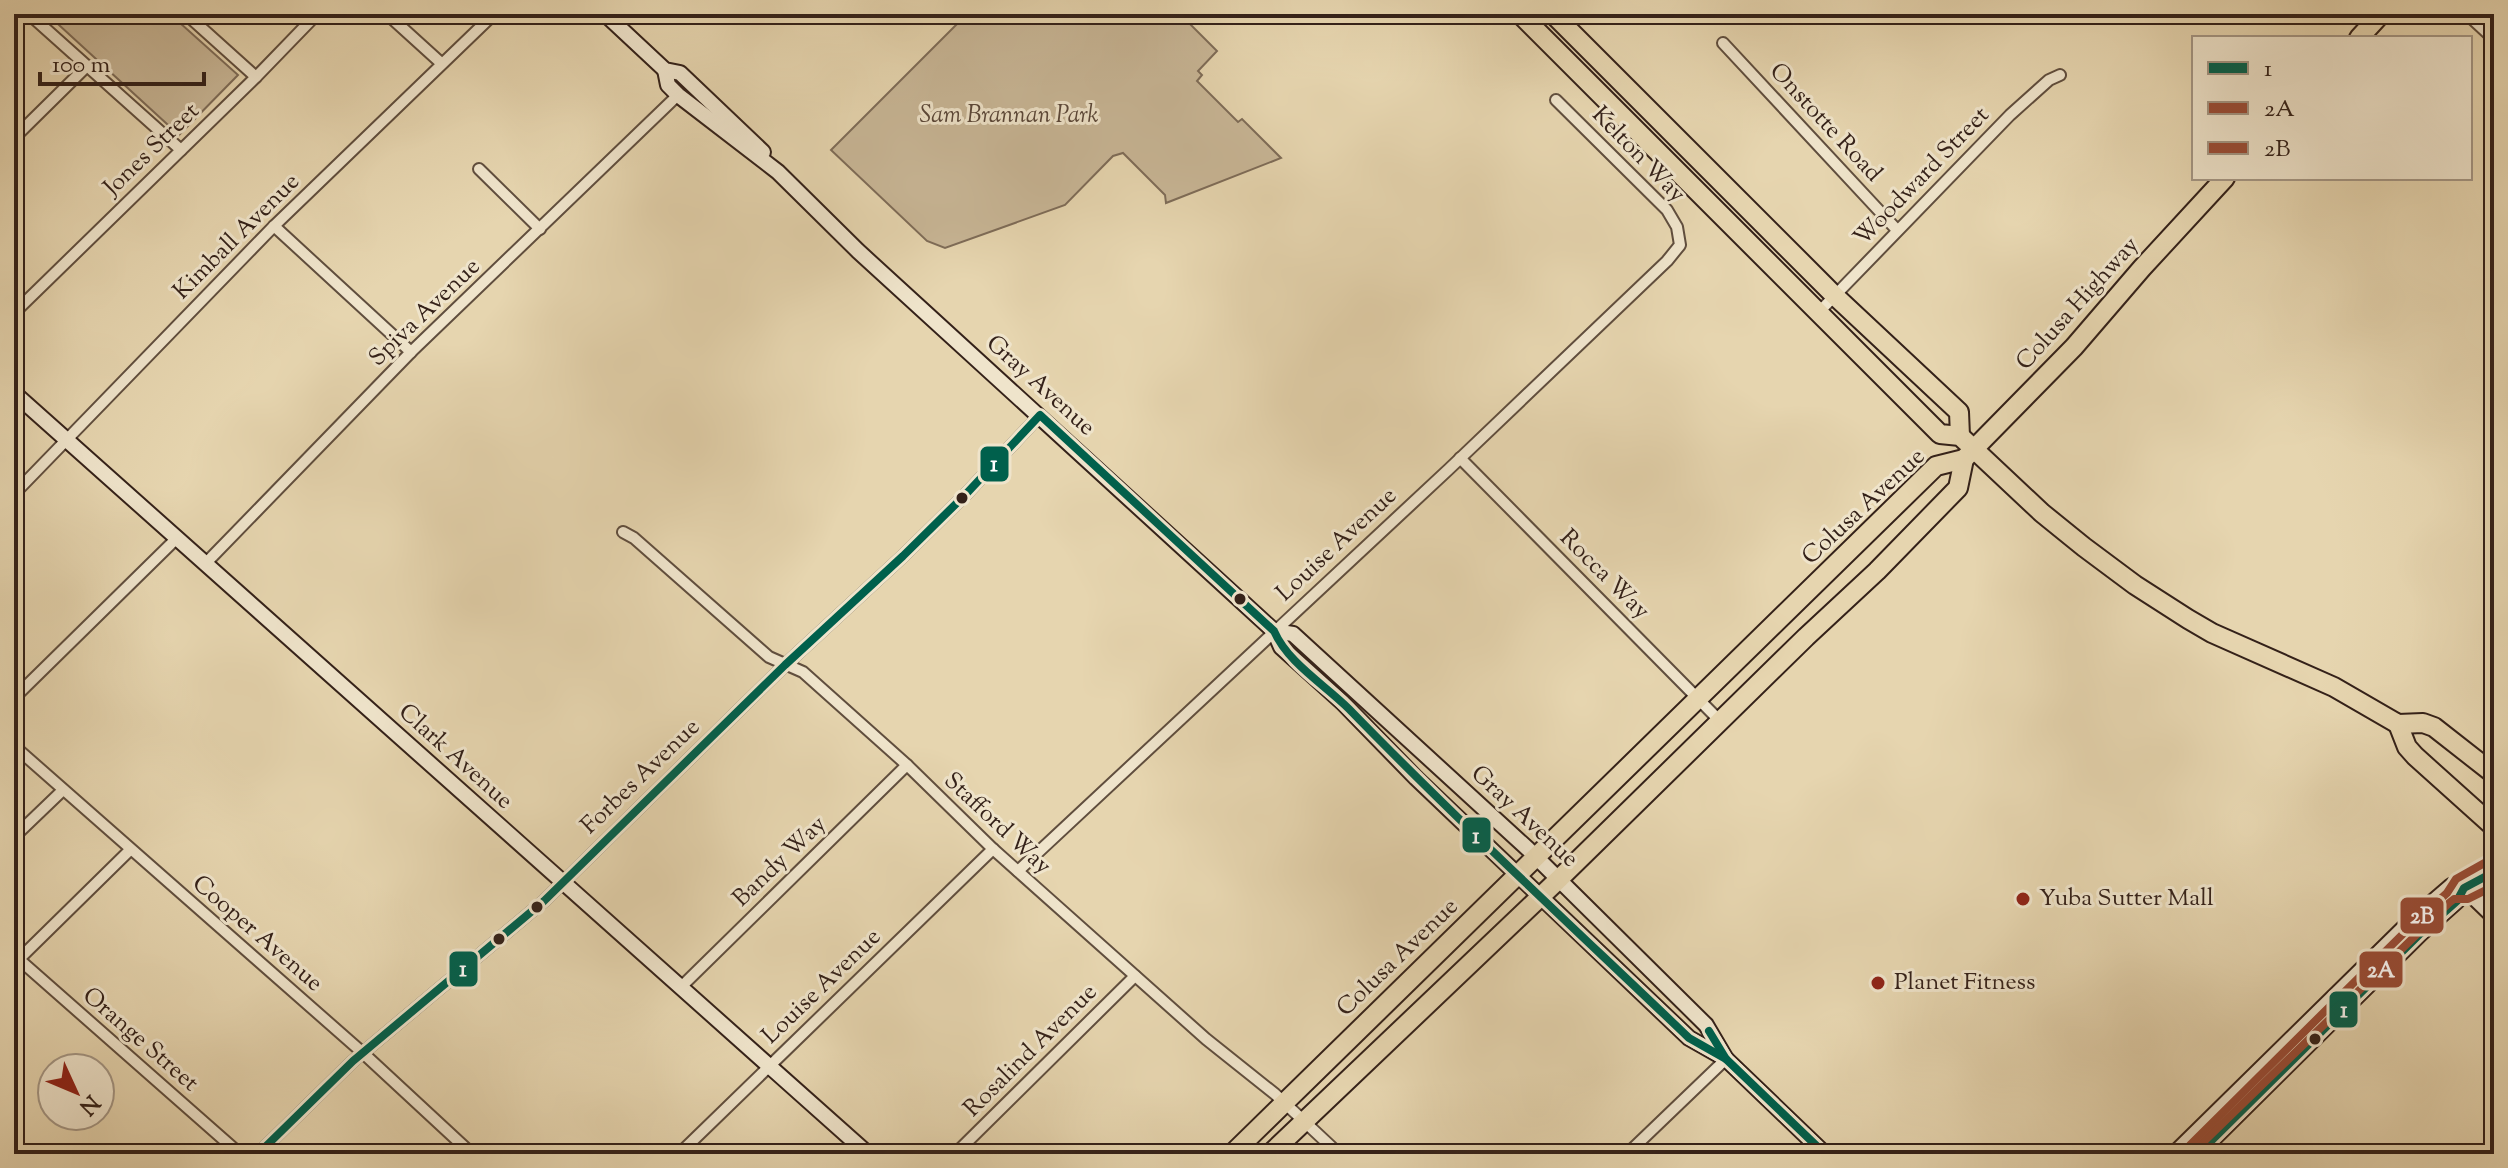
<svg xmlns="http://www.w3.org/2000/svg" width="2508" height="1168" viewBox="0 0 2508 1168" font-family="'Sorts Mill Goudy',serif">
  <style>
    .green { fill: #c8b696; stroke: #7e6c58; stroke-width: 2 }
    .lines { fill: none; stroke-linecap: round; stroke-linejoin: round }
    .street-casing { stroke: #604e3e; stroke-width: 14 }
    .secondary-casing { stroke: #342119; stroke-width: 18 }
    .highway-casing { stroke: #342119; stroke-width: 22 }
    .street { stroke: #efe4cb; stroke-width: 10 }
    .secondary { stroke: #efe4cb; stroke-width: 14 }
    .highway { stroke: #e6d5af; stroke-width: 18 }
    .bus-1-casing { stroke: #efe4cb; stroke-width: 14 }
    .bus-2-casing { stroke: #efe4cb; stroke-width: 14 }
    .bus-3-casing { stroke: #efe4cb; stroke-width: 14 }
    .bus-1 { stroke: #00604c; stroke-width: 8 }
    .bus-2 { stroke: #9a4c36; stroke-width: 8 }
    .bus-3 { stroke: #9a4c36; stroke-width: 8 }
    .bus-dot { fill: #342119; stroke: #efe4cb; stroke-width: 3 }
    .poi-dot { fill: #8f2418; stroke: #efe4cb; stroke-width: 3 }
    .labels { text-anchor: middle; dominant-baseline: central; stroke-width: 6; stroke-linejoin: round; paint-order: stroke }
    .park-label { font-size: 24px; font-style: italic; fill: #594638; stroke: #efe4cb }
    .street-label { font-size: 24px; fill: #342119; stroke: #efe4cb }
    .poi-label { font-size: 24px; fill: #342119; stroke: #efe4cb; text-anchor: start }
    .line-badge { stroke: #efe4cb; stroke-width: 3 }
    .badge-label { font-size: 22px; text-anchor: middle; font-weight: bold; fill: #fff }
  </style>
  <rect width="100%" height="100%" fill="#e6d5af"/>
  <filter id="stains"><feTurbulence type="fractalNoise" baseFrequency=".0025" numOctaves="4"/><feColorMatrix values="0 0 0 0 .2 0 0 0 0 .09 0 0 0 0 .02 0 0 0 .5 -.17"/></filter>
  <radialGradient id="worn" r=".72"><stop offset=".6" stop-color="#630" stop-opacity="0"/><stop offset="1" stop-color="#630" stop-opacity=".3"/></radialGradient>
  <g class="green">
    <path d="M47,14h123l68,61 -59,60z"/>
    <path d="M967,14h213l37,37 -19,20 4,4 -5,6 41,41 4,-3 39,39 -115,45 -1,-8 -42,-42 -10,3 -48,49 -120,43 -18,-7 -96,-91z"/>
  </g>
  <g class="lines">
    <defs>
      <g id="street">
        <path d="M29,14l152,136"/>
        <path d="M186,14l70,63"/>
        <path d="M387,14l54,49"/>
        <path d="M2467,14l27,25"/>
        <path d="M1723,43l174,187"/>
        <path d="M14,138l72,-71"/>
        <path d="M479,169l61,60"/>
        <path d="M274,226l137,126"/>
        <path d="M14,313l242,-236 61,-63"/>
        <path d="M1818,313l192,-198 39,-35 11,-5"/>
        <path d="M1460,458l260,263"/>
        <path d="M14,494l260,-268 220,-212"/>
        <path d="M623,532l11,6 135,119 34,15 104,93 86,84 213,190 69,55 64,60"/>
        <path d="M206,563l205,-211 267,-257"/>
        <path d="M14,698l163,-160"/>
        <path d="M14,746l349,307 109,101"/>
        <path d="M14,837l49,-47"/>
        <path d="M1018,871l431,-402 218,-208 13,-16 -3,-18 -10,-17 -111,-110"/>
        <path d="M14,955l226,199"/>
        <path d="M15,963l115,-113"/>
        <path d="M681,987l226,-222"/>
        <path d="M258,1154l95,-93 191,-160 241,-236 118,-109 64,-63 73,-78"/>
        <path d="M679,1154l314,-305"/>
        <path d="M955,1154l180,-178"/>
        <path d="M1627,1154l99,-95"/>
      </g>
      <g id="secondary">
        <path d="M605,14l60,56 15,3 83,79"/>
        <path d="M665,70l3,15 10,10 100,77 80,79 416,380 7,16 61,55 74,76 273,260 37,21"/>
        <path d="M14,393l854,761"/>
        <path d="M1274,631l19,3 235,215 178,176 20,34 99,95"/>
        <path d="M2464,888l30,29"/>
        <path d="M2174,1154l241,-237 36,-31 13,2"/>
        <path d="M2198,1154l222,-220 37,-33 7,-13 30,-16"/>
      </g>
      <g id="highway">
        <path d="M1520,14l420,420 20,2 82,77 42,34 51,38 53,34 24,14 122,54 64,37 25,-1 11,4 60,47"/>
        <path d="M1553,14l282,282 124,116 1,24"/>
        <path d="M2359,38l22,-24"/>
        <path d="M1966,457l108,-110 68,-79 83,-90"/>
        <path d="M2398,724l9,23 8,9 79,71"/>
        <path d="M1232,1154l704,-688 28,-7"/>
        <path d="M1270,1154l289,-275 247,-242 71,-66 81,-83 6,-29"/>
      </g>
    </defs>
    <use href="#street" class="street-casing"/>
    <use href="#secondary" class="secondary-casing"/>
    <use href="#highway" class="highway-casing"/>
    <use href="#street" class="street"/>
    <use href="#secondary" class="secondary"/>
    <use href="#highway" class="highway"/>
    <defs>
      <g id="bus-1">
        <path d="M1709,1031l17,28 99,95"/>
        <path d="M258,1154l95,-93 191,-160 241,-236 118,-109 64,-63 73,-78 234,216c14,32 50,53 75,78 110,113 226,220 340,329l37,21"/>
        <path d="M2198,1154l222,-220 37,-33 7,-13 30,-16"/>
      </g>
      <path id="bus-2" d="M2191,1154l258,-251 5,-4h14l26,-13"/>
      <path id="bus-3" d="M2190,1145l222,-220 35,-32 9,-14 32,-18"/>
    </defs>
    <use href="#bus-1" class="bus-1-casing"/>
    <use href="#bus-2" class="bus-2-casing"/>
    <use href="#bus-3" class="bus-3-casing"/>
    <use href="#bus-1" class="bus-1"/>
    <use href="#bus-2" class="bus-2"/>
    <use href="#bus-3" class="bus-3"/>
  </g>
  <g class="bus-dot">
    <circle cx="962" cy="498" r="7"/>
    <circle cx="1240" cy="599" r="7"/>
    <circle cx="537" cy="907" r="7"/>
    <circle cx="499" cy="939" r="7"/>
    <circle cx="2315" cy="1039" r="7"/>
  </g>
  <g class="poi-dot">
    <circle cx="2023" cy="899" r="8"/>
    <circle cx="1878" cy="983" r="8"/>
  </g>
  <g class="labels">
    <g class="park-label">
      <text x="1009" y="116">Sam Brannan Park</text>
    </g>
    <g class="street-label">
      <text transform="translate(1825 123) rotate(47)">Onstotte Road</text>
      <text transform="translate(152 150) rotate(-44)">Jones Street</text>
      <text transform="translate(1638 155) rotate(46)">Kelton Way</text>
      <text transform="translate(1922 177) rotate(-46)">Woodward Street</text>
      <text transform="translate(237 237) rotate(-45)">Kimball Avenue</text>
      <text transform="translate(2078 304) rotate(-48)">Colusa Highway</text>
      <text transform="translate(425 313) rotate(-44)">Spiva Avenue</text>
      <text transform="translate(1040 386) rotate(42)">Gray Avenue</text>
      <text transform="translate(1864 507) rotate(-43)">Colusa Avenue</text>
      <text transform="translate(1337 545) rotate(-43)">Louise Avenue</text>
      <text transform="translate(1604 575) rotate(45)">Rocca Way</text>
      <text transform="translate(455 757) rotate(42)">Clark Avenue</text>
      <text transform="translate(641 777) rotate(-44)">Forbes Avenue</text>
      <text transform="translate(1524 817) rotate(43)">Gray Avenue</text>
      <text transform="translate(997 824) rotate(43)">Stafford Way</text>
      <text transform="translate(780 862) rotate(-44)">Bandy Way</text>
      <text transform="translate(257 934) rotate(41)">Cooper Avenue</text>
      <text transform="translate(1398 958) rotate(-44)">Colusa Avenue</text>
      <text transform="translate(822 987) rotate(-44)">Louise Avenue</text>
      <text transform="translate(140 1040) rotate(41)">Orange Street</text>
      <text transform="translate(1031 1051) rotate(-45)">Rosalind Avenue</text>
    </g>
    <g class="poi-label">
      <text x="2039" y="899">Yuba Sutter Mall</text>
      <text x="1894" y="983">Planet Fitness</text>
    </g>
  </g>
  <g class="line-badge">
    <rect x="979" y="445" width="31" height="38" rx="8" fill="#00604c"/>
    <rect x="1461" y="816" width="31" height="38" rx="8" fill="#00604c"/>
    <rect x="2399" y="896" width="46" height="39" rx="8" fill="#9a4c36"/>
    <rect x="448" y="950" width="31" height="38" rx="8" fill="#00604c"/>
    <rect x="2358" y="950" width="46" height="39" rx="8" fill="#9a4c36"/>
    <rect x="2328" y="990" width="31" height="39" rx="8" fill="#00604c"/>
  </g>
  <g class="badge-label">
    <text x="994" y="471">1</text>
    <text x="1476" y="843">1</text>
    <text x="2422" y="923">2B</text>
    <text x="463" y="976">1</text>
    <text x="2381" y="977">2A</text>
    <text x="2344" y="1017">1</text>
  </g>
  <rect width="2508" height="1168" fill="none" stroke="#e6d5af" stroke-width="48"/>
  <rect x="16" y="16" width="2476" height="1136" fill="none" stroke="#342119" stroke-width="4"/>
  <rect x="24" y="24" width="2460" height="1120" fill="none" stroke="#342119" stroke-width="2"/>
  <rect x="2192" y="36" width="280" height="144" fill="#efe4cb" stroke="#a49684" stroke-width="2"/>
  <rect x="2208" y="62" width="40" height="12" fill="#00604c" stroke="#a49684" stroke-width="2"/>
  <text x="2264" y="76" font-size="24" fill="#342119">1</text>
  <rect x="2208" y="102" width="40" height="12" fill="#9a4c36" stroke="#a49684" stroke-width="2"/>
  <text x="2264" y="116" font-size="24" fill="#342119">2A</text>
  <rect x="2208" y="142" width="40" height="12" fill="#9a4c36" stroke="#a49684" stroke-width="2"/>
  <text x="2264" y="156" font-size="24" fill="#342119">2B</text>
  <g transform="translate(76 1092) rotate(134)"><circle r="38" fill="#efe4cb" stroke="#a49684" stroke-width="2"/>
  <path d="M0-6L14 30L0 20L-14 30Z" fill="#8f2418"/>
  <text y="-12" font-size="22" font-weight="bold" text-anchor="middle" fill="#342119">N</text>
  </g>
  <path d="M40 72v12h164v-12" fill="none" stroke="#342119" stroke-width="4"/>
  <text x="52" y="72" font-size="24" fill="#342119" stroke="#efe4cb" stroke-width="6" paint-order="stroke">100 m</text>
  <rect width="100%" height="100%" filter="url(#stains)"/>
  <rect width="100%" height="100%" fill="url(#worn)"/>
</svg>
